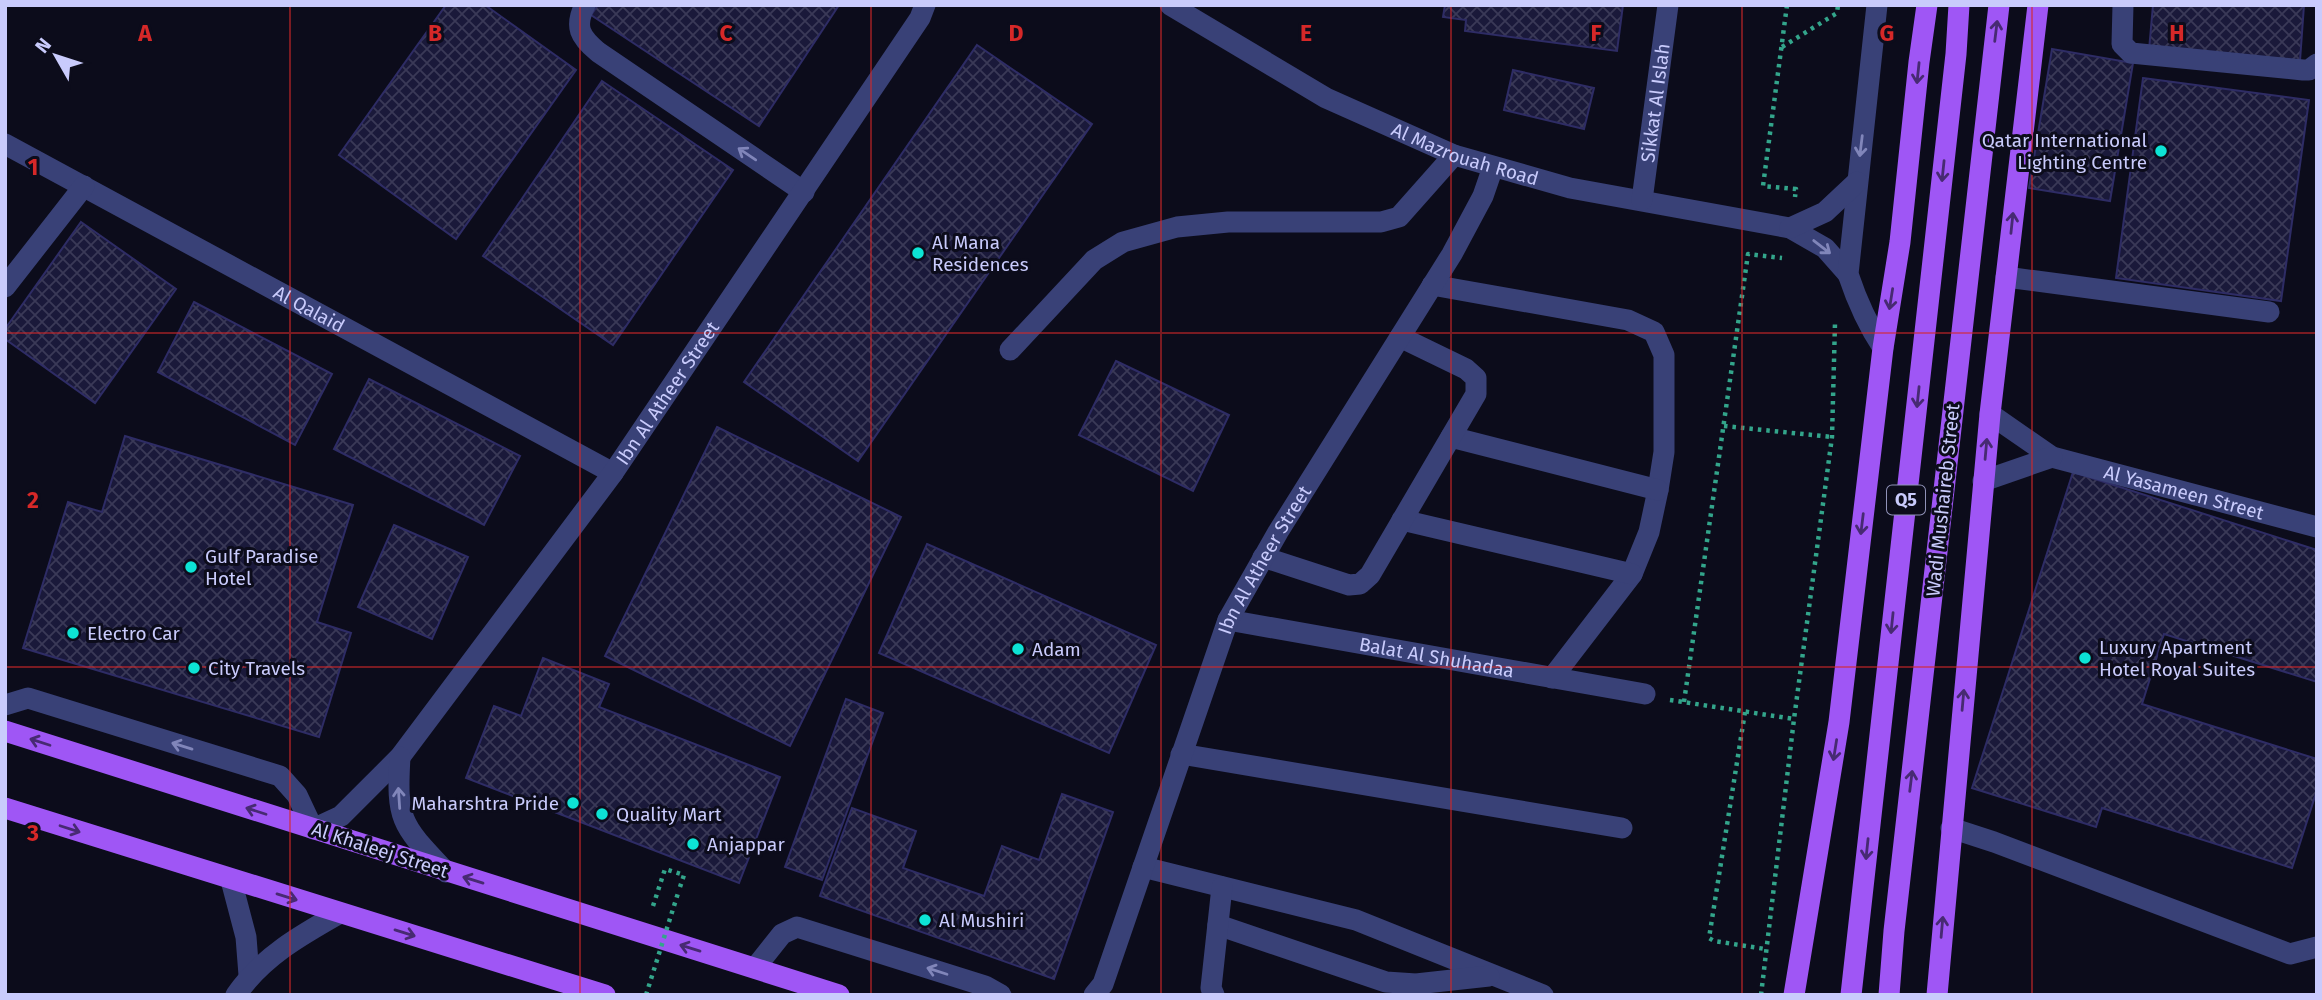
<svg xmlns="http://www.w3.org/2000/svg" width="2322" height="1000" viewBox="0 0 2322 1000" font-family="'Fira Sans',sans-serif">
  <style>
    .building { fill: url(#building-cross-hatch); stroke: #2e2c65; stroke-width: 2 }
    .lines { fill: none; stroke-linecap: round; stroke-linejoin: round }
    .path { stroke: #33a58b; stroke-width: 4.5; stroke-dasharray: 3.5 5; stroke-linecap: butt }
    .minor { stroke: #394177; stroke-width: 21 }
    .major { stroke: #9f56f5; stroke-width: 21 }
    .path-bridge { stroke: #33a58b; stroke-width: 4.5; stroke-dasharray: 3.5 5; stroke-linecap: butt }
    .oneway { stroke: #472a72 }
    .oneway2 { stroke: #8186ba }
    .grid { fill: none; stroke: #d62828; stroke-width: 2; stroke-opacity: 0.55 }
    .poi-dot { fill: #0de3d5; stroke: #0c0c1b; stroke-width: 2.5 }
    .labels { text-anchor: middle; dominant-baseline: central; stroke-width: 6; stroke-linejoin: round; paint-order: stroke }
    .shield { fill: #0c0c1b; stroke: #9092b8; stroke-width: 2 }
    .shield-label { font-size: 18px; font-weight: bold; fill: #c9cbfc }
    .street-label { font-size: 19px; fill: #c9cbfc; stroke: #0c0c1b }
    .poi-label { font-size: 19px; fill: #c9cbfc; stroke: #0c0c1b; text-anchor: start }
    .grid-label { font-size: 23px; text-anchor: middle; font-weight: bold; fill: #d62828; stroke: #0c0c1b; stroke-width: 6; stroke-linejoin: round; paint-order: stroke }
  </style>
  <defs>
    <pattern id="building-cross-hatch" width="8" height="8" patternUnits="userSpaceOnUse" patternTransform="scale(1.75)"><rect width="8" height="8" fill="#1a193a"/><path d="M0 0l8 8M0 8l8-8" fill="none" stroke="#3a3957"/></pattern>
  </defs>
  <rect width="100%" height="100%" fill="#0c0c1b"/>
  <g class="building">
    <path d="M446,5h39l91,65 -120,169 -117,-84z"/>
    <path d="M598,5h241l-80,121 -168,-111z"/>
    <path d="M1445,5h178l-6,46 -152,-20 1,-11 -23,-3z"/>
    <path d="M2153,5h151l-4,56 -151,-11z"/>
    <path d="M977,45l115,79 -234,337 -114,-79z"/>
    <path d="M2052,49l81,14 -23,138 -81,-13z"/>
    <path d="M1513,70l81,18 -10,41 -80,-19z"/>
    <path d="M2143,78l166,22 -28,201 -165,-23z"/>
    <path d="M602,81l131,89 -120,175 -130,-89z"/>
    <path d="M81,222l95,67 -81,114 -90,-64v-10z"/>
    <path d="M194,302l138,72 -37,71 -137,-73z"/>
    <path d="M1116,361l113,54 -36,76 -114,-56z"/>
    <path d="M369,379l151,77 -36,69 -150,-76z"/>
    <path d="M717,427l184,90 -111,229 -185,-90z"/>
    <path d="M125,436l228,69 -36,117 34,11 -32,104 -296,-89 45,-146 34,10z"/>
    <path d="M2073,472l244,78v132l-153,-48 -22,70 175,55v31l-25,78 -190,-60 -6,19 -124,-39z"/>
    <path d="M394,525l74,32 -36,82 -74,-32z"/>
    <path d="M927,544l229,101 -47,108 -230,-100z"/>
    <path d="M543,658l66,26 -10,23 181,70 -41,106 -273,-105 28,-72 27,10z"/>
    <path d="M846,699l37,14 -61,167 -37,-13z"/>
    <path d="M1062,794l51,18 -59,167 -234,-83 32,-88 64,23 -13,37 81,28 18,-50 37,14z"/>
  </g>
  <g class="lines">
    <g class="path">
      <path d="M1787,5l-24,181 33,3 -1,8"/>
      <path d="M1782,47l55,-34 1,-8"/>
      <path d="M1724,426l108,11"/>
      <path d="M1670,700l124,19"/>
      <path d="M1684,702l64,-448 34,4"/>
      <path d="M1745,712l-36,226 5,3 51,8"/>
      <path d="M653,906l12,-37 19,6 -5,15"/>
      <path d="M1761,995l33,-276 38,-282 3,-114"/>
    </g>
    <g class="minor">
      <path d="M585,5c-11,22 -5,32 13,47l206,140"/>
      <path id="s1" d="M1170,5l156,93 128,57 116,33 220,40 35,20 23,26"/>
      <path d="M1877,5l-29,269c9,27 19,50 35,74"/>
      <path d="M2123,5l-1,39 9,9 172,17h6l8,-6"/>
      <path id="s2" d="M5,144l608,329"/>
      <path id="s3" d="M1642,200l26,-195"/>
      <path d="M1790,228l35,-16 32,-30"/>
      <path d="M2006,277l263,35"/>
      <path d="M1432,285l196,35 26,12 10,23v97l-6,38 -9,42 -17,42 -80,104"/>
      <path d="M5,287l79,-101"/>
      <path d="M1010,350l84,-90 29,-18 54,-15 51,-5h153l18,-5 55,-62"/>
      <path id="s4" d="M1990,414l62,43 265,70"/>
      <path d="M1451,437l207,53"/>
      <path d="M1983,481l69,-24"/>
      <path d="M1402,520l230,54"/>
      <path d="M1263,557l86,28 11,-1 10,-9 106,-181v-16l-10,-9 -66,-32"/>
      <path id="s5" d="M1228,620l417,74"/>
      <path id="s6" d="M5,705l23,-7 252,78 17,19 16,34 28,-13 59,-59 213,-284 307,-455 5,-13"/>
      <path d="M1181,754l441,74"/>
      <path d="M400,757c-4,65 2,68 46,115"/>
      <path d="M1951,828l43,14 296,112 27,-7"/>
      <path d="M1143,867l213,53 187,75"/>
      <path d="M231,880l15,57 3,38"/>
      <path d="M1218,925l168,57 30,2 73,-8"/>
      <path d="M755,968l27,-34 15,-7 188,59 16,9"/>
      <path d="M236,995c26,-38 65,-60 104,-82"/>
      <path id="s7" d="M1094,995l9,-11 125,-364 50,-88 174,-278 31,-58 10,-29"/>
      <path d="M1214,995l-3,-7 11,-101"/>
    </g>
    <g class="major">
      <path d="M5,731l834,264"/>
      <path d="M5,808l600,187"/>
      <path d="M1794,995l45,-273 44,-374 17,-106 19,-180 8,-57"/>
      <path d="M1851,995l105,-941 3,-49"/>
      <path d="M1889,995l5,-64 105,-926"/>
      <path d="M1937,995l53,-581 48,-409"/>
    </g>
    <path class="path-bridge" d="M646,995l33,-105"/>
  </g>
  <defs><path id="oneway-shaft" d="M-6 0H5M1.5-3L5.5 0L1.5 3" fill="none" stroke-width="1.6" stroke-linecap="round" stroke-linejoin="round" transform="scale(1.75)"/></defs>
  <g class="oneway">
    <use href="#oneway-shaft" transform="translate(1996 31) rotate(-83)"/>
    <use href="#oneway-shaft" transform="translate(1918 73) rotate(96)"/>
    <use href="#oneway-shaft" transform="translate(1943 171) rotate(96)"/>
    <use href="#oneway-shaft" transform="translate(2012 223) rotate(-84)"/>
    <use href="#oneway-shaft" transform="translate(1891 299) rotate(99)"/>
    <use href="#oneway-shaft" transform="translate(1918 397) rotate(96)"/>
    <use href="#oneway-shaft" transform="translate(1986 449) rotate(-85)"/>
    <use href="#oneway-shaft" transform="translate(1862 524) rotate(97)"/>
    <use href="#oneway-shaft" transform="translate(1892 623) rotate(96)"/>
    <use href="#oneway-shaft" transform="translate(1963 700) rotate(-85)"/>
    <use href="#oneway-shaft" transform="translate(40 742) rotate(-162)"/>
    <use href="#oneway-shaft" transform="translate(1835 750) rotate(99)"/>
    <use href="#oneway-shaft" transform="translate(1911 781) rotate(-83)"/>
    <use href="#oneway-shaft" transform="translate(256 811) rotate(-162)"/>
    <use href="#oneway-shaft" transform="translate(70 829) rotate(18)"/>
    <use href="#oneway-shaft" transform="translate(1867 849) rotate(96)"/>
    <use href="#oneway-shaft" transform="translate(473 880) rotate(-163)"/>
    <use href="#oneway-shaft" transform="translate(287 897) rotate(17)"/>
    <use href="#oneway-shaft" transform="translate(1942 927) rotate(-85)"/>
    <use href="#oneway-shaft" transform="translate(405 933) rotate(17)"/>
    <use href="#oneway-shaft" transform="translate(690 948) rotate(-163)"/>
  </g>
  <g class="oneway2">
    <use href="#oneway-shaft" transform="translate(1861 146) rotate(97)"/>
    <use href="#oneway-shaft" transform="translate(747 154) rotate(-146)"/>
    <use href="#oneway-shaft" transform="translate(1822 247) rotate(38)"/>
    <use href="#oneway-shaft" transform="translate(182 746) rotate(-163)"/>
    <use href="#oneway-shaft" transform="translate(399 798) rotate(-94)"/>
    <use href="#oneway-shaft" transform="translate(937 971) rotate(-162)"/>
  </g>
  <path class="grid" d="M290,5v990M580,5v990M871,5v990M1161,5v990M1451,5v990M1742,5v990M2032,5v990M5,333h2312M5,667h2312"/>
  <g class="poi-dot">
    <circle cx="2161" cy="151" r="7"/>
    <circle cx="918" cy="253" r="7"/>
    <circle cx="191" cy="567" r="7"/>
    <circle cx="73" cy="633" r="7"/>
    <circle cx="1018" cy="649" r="7"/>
    <circle cx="2085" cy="658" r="7"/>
    <circle cx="194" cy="668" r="7"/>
    <circle cx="573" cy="803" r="7"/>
    <circle cx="602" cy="814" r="7"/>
    <circle cx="693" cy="844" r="7"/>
    <circle cx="925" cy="920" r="7"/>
  </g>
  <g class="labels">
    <rect class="shield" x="1887" y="485.5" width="38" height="29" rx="5"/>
    <g class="shield-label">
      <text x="1906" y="500">Q5</text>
    </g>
    <g class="street-label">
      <text stroke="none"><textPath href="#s3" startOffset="98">Sikkat Al Islah</textPath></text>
      <text stroke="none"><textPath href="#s1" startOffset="332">Al Mazrouah Road</textPath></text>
      <text stroke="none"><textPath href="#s2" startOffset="346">Al Qalaid</textPath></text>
      <text stroke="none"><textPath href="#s6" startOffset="917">Ibn Al Atheer Street</textPath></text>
      <text stroke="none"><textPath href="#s4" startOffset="212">Al Yasameen Street</textPath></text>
      <text transform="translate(1943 500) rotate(-84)">Wadi Mushaireb Street</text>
      <text stroke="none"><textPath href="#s7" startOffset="469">Ibn Al Atheer Street</textPath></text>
      <text stroke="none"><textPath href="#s5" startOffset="212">Balat Al Shuhadaa</textPath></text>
      <text transform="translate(380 850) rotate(18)">Al Khaleej Street</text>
    </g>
    <g class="poi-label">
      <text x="2147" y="140" text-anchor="end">Qatar International<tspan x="2147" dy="22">Lighting Centre</tspan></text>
      <text x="932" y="242">Al Mana<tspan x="932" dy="22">Residences</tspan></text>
      <text x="205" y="556">Gulf Paradise<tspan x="205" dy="22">Hotel</tspan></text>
      <text x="87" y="633">Electro Car</text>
      <text x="2099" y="647">Luxury Apartment<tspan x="2099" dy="22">Hotel Royal Suites</tspan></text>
      <text x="1032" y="649">Adam</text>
      <text x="208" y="668">City Travels</text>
      <text x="559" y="803" text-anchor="end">Maharshtra Pride</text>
      <text x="616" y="814">Quality Mart</text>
      <text x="707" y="844">Anjappar</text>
      <text x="939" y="920">Al Mushiri</text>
    </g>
  </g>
  <g class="grid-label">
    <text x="145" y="41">A</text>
    <text x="435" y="41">B</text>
    <text x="726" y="41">C</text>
    <text x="1016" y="41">D</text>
    <text x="1306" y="41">E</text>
    <text x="1596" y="41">F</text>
    <text x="1887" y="41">G</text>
    <text x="2177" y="41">H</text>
    <text x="33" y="175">1</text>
    <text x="33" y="508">2</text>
    <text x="33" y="841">3</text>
  </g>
  <rect width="2322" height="1000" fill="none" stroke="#c9cbfc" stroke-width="14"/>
  <g transform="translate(56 56) rotate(309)" stroke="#0c0c1b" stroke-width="5" paint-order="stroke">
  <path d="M0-5L12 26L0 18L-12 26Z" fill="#c9cbfc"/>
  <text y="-10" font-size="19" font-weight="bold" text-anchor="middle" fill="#c9cbfc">N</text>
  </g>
</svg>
